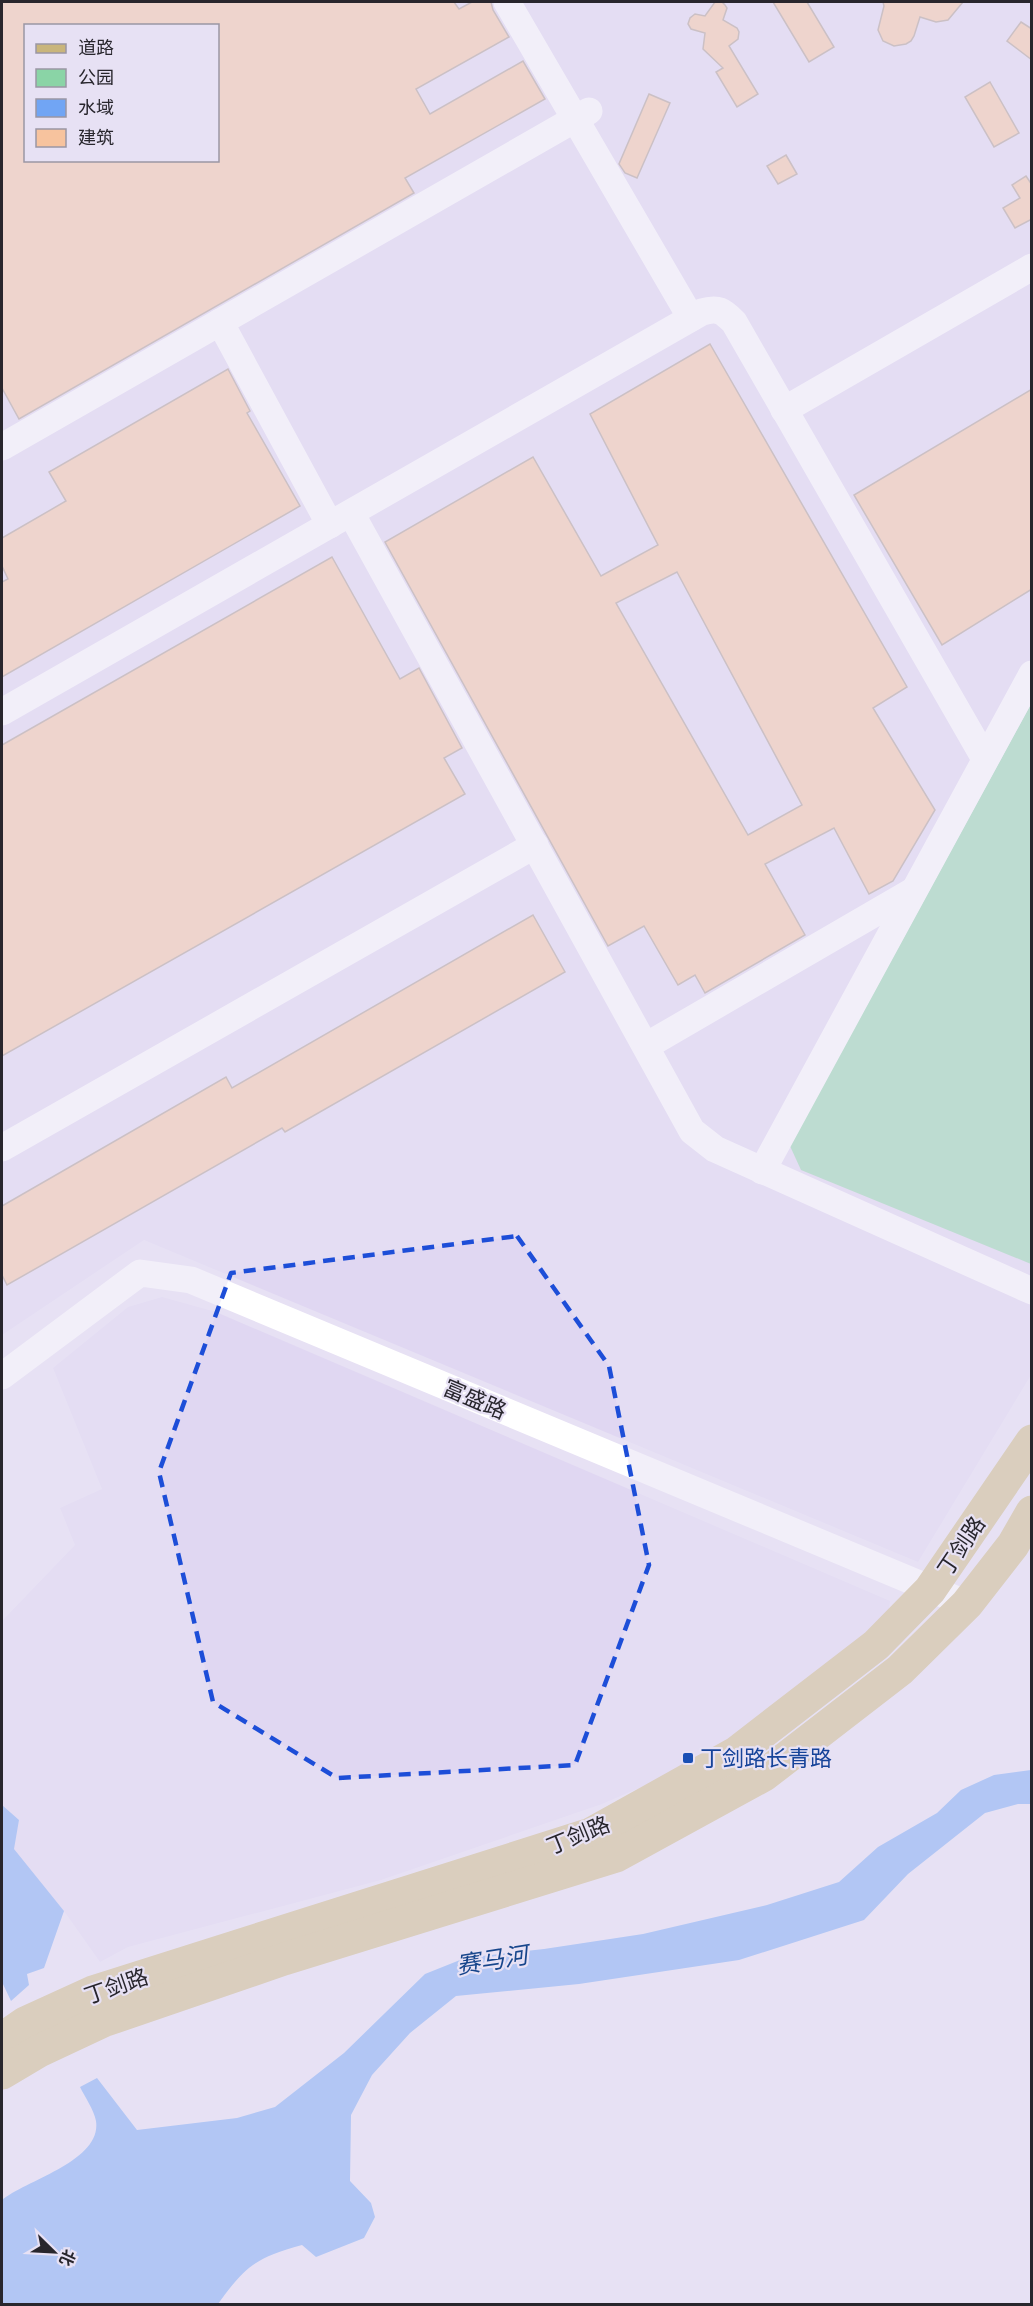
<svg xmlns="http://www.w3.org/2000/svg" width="1033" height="2306" viewBox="0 0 1033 2306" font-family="'PT Sans Narrow','Noto Sans SC',sans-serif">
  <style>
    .built { fill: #e0d7f2; fill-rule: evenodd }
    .green { fill: #8ad4a6 }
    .water { fill: #71a5f4 }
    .building { fill: #f7c39e; stroke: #a9988c; stroke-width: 1.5; fill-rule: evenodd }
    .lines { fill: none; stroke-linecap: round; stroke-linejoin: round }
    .minor { stroke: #fff; stroke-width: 27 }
    .major { stroke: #c9b57c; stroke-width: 33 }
    .marked { fill: none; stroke: #1d4ed8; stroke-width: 4.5; stroke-dasharray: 12 8; stroke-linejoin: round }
    .transit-dot { fill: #1a4fb4; stroke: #e7e1f4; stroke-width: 2 }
    .labels { text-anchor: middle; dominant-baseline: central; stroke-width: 4.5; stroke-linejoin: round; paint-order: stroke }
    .street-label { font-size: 22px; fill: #28262d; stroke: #e7e1f4 }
    .transit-label { font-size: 22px; fill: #164399; stroke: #e7e1f4; text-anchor: start }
    .water-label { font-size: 24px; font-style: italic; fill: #16458b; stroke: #e7e1f4 }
  </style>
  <rect width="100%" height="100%" fill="#e7e1f4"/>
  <g class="built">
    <path d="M2,2h1029v1373l-113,187 -774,-322 -142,95zM26,26h192v134h-192z"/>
    <path d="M162,1297l54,15 674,289 -2,17 -99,81 -101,68 -86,37 -221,76 -253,67 -28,15 -36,-51 -51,-62 6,-29 -17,-15v-184l73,-76 -15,-37 42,-19 -49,-121 75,-61z"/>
  </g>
  <path class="green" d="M1031,704v560l-230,-94 -11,-24z"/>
  <g class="water">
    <path d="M1031,1770v34h-13l-33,9 -77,61 -44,46 -125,40 -160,24 -123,12 -46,37 -38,42 -21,40 -1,66 21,22 4,14 -11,21 -48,19 -14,-12c-46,13 -56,20 -84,59h-216v-104c24,-20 100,-39 94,-79 -2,-11 -11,-24 -16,-34l17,-9 40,52 100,-12 38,-11 69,-54 81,-79 40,-16 79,-9 99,-15 124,-29 72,-23 39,-35 59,-34 24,-23 33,-15z"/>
    <path d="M2,1805l17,15 -5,29 50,62 -20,57 -17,6 2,11 -18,16 -9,-19z"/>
  </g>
  <g class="building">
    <path d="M2,2h452l5,7 13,-7h19l2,8 16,27 -93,52 14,25 93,-53 22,38 -140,79 9,15 -395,226 -17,-31zM26,26h192v134h-192z"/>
    <path d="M715,2h7l3,3 2,3 -4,12 14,8 2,4 -1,7 -9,7 29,48 -21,13 -21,-35 7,-4 -20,-19 2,-16 -14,-4 -3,-5 2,-6 5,-4 10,2z"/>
    <path d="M773,2h34l27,45 -25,15z"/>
    <path d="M883,2h80l-15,18 -12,2 -16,-5 -6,19 -3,5 -5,3 -12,2 -11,-5 -5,-11 6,-24z"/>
    <path d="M1021,22l11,7v31l-25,-19z"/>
    <path d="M990,82l29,51 -25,14 -29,-50z"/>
    <path d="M649,94l21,9 -33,75 -12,-5 -6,-9z"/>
    <path d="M786,155l11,19 -19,10 -11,-18z"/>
    <path d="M1026,176l6,9v34l-17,9 -12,-20 17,-10 -8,-13z"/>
    <path d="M710,344l197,343 -34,21 62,102 -42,71 -24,13 -35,-66 -69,36 40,71 -100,58 -10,-18 -17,10 -34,-59 -36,20 -223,-404 148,-85 68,119 57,-31 -68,-131zM677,572l125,233 -54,30 -132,-232z"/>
    <path d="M228,369l22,42 -3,2 53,93 -298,171v-95l6,-3 -6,-13v-28l64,-37 -17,-29z"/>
    <path d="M1032,389v200l-90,56 -88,-150z"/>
    <path d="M332,557l68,122 19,-11 43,80 -18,10 21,36 -463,262v-311z"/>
    <path d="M533,915l32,57 -280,160 -3,-4 -275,157 -5,-10v-69l224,-129 6,11z"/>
  </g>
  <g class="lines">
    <g class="minor">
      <path d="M507,2l184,316"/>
      <path d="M220,322l110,203"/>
      <path d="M784,410l248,-143"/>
      <path d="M2,447l587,-336"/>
      <path d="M351,513l341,618 23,18 317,142"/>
      <path d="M2,712l700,-400c16,-5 21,-1 32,10l251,437"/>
      <path d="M646,1046l267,-155"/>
      <path d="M2,1148l533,-303"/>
      <path d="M762,1171l270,-497"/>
      <path d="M2,1376l138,-103 51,7 776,324"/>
    </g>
    <g class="major">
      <path d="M2,2039l23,-16 68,-31 498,-158 145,-81 140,-108 54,-55 102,-149"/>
      <path d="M2,2073l37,-22 64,-30 181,-62 332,-103 148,-81 136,-105 67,-66 46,-59 19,-33"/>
    </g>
  </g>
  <path d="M0 0H1033V2306H0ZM517,1236l92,130 40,199 -74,200 -238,13 -124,-76 -54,-230 72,-199z" fill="#e7e1f4" fill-opacity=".55" fill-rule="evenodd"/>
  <path class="marked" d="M517,1236l92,130 40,199 -74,200 -238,13 -124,-76 -54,-230 72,-199z"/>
  <rect class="transit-dot" x="682" y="1752" width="12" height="12" rx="3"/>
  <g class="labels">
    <g class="street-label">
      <text transform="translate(475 1399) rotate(23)">富盛路</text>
      <text transform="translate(961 1546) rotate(-56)">丁剑路</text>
      <text transform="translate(578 1835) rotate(-22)">丁剑路</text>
      <text transform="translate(116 1986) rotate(-19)">丁剑路</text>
    </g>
    <g class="transit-label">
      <text x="700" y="1758">丁剑路长青路</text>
    </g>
    <g class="water-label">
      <text transform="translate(492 1960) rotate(-9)">赛马河</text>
    </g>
  </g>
  <rect width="1033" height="2306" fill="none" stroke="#28262d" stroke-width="6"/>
  <rect x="24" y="24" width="195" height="138" fill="#e7e1f4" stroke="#9b96a4" stroke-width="1.5"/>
  <rect x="36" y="44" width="30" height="9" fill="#c9b57c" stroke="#9b96a4" stroke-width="1.5"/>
  <text x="78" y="54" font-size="18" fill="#28262d">道路</text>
  <rect x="36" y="69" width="30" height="18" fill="#8ad4a6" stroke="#9b96a4" stroke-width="1.5"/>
  <text x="78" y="84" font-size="18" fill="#28262d">公园</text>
  <rect x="36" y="99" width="30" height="18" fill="#71a5f4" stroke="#9b96a4" stroke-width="1.5"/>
  <text x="78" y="114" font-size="18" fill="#28262d">水域</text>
  <rect x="36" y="129" width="30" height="18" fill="#f7c39e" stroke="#9b96a4" stroke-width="1.5"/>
  <text x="78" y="144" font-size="18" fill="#28262d">建筑</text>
  <g transform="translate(54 2252) rotate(114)" stroke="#e7e1f4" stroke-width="4.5" paint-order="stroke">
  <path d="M0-4.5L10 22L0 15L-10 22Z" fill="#28262d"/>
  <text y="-9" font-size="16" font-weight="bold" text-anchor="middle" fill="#28262d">北</text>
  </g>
</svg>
